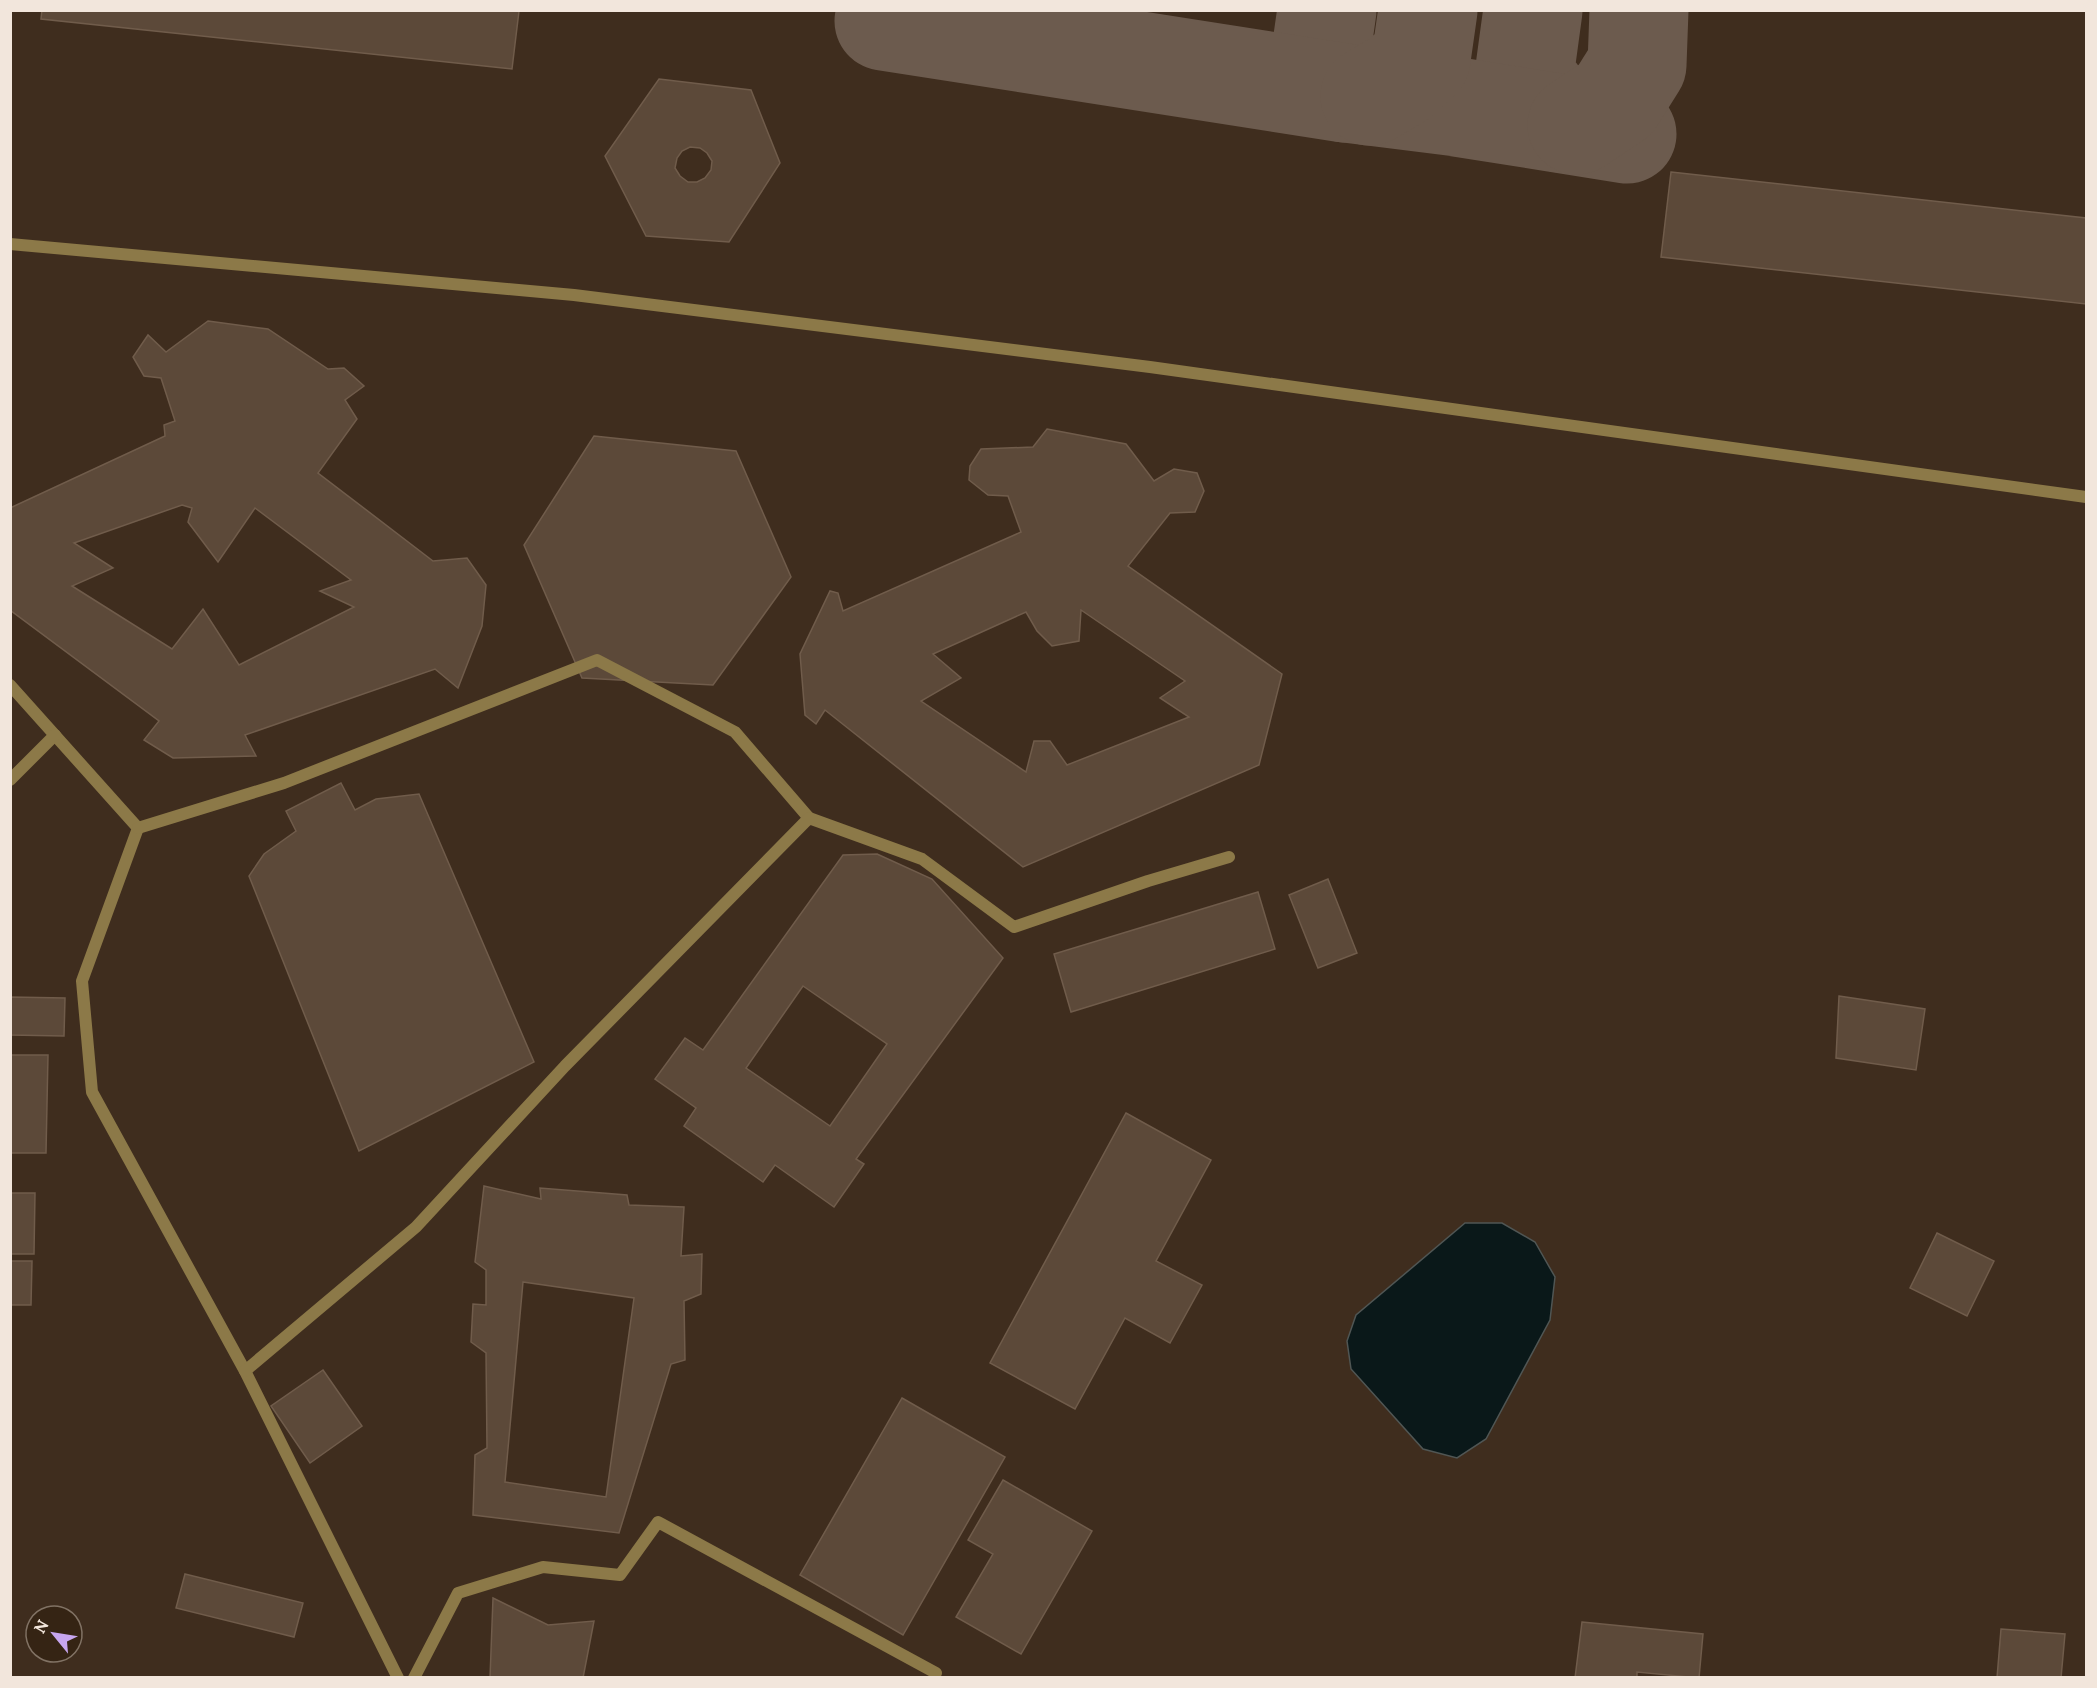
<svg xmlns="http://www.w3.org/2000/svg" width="2097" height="1688" viewBox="0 0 2097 1688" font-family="Lora,serif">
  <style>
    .water { fill: #0a1819; stroke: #505654; stroke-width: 1.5 }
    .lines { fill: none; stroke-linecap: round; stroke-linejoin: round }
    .taxiway { stroke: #6c5b4e; stroke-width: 99 }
    .building { fill: #5c4939; stroke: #705c4b; stroke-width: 1.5; fill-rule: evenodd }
    .service { stroke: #8c7948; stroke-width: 12 }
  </style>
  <rect width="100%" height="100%" fill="#3f2d1e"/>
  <path class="water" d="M1465,1223h37l33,19 20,35 -5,43 -64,119 -29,19 -34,-9 -72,-80 -4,-28 9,-26z"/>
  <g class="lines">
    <g class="taxiway">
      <path d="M1327,10l-6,42 12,26 12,15"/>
      <path d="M1533,10l-9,66 36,47"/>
      <path d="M884,21l461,72 112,14 170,27"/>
      <path d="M1370,96l29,-17 22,-20 7,-49"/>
      <path d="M1577,125l38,-25 22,-35 2,-55"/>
    </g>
  </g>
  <g class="building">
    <path d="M42,10h474l3,1 -7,58 -471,-50z"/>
    <path d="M659,79l92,11 29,73 -51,79 -83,-6 -41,-80zM690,147l10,1 7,5 5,8 -1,9 -6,8 -8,4h-9l-8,-6 -5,-8 2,-10 5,-7z"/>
    <path d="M1671,172l415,46v86l-425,-47z"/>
    <path d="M208,321l60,8 60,40 16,-1 20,18 -19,14 12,19 -39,54 115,88 34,-3 19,27 -4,41 -24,62 -23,-19 -190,66 11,21 -83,2 -29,-18 15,-19 -149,-111v-102l155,-72 -1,-11 11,-4 -14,-43 -17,-2 -11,-19 15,-22 18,17zM182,505l10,3 -4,14 30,40 37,-54 96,72 -31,11 34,16 -115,58 -36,-56 -31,40 -100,-63 41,-18 -39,-25z"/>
    <path d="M1047,429l79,15 28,37 20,-12 23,4 7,18 -9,21 -25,1 -42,53 154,108 -23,91 -236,102 -198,-157 -9,14 -11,-9 -5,-61 30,-63 8,2 5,18 178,-79 -13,-36 -20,-1 -19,-15 1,-14 11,-17 52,-2zM1081,610l104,71 -25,17 29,19 -122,48 -17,-24h-16l-8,31 -105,-71 40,-23 -28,-24 93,-42 11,19 15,15 27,-5z"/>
    <path d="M594,436l142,15 55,126 -78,108 -131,-7 -58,-133z"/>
    <path d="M341,783l14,27 21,-11 43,-5 115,268 -175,89 -110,-275 15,-22 32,-23 -10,-20z"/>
    <path d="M877,854l55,25 71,79 -147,201 8,5 -30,43 -59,-42 -12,17 -79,-56 12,-18 -41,-29 30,-41 18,12 140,-195zM803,986l84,58 -57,82 -84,-58z"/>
    <path d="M1328,879l29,74 -39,15 -29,-73z"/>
    <path d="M1258,892l17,57 -204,63 -17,-58z"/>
    <path d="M1839,996l86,13 -9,61 -80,-12z"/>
    <path d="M10,997l55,1 -1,38 -54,-1z"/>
    <path d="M10,1055h38l-2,98h-36z"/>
    <path d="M1126,1113l85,47 -55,101 46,24 -32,58 -45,-25 -50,91 -85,-46z"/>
    <path d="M484,1186l57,13 -1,-11 87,7 2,10 55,2 -3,49 21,-2 -1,40 -17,7 1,59 -14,4 -52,169 -146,-18 2,-60 12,-7 -1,-95 -15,-11 2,-38 13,1v-35l-11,-8zM523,1282l111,16 -28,199 -101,-15z"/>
    <path d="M10,1193h25l-1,61h-24z"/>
    <path d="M1937,1233l57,28 -27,55 -57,-28z"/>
    <path d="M10,1261h22l-1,44h-21z"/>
    <path d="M323,1370l39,56 -52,37 -39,-57z"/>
    <path d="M902,1398l103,59 -102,178 -103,-60z"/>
    <path d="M1003,1480l89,51 -71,123 -65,-37 37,-63 -25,-14z"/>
    <path d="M185,1574l118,29 -9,34 -118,-29z"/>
    <path d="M493,1598l55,27 46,-4 -11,57h-93z"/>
    <path d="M1582,1622l121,12 -4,44 -62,-6v6h-62z"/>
    <path d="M2001,1629l64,5 -4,44h-64z"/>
  </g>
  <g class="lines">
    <g class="service">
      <path d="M10,244l564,51 576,72 936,130"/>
      <path d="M10,685l128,143 -56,153 10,111 153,279 153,307"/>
      <path d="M10,780l45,-45"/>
      <path d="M138,828l146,-45 313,-123 138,72 74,86"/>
      <path d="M245,1371l171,-144 149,-161 244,-248 113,41 92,68 134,-46 81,-24"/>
      <path d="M414,1678l44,-85 85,-26 77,8 38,-53 278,151"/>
    </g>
  </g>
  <rect width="2097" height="1688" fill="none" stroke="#f2e6dc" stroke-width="24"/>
  <g transform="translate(54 1634) rotate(300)"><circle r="28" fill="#352414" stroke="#817264" stroke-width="1.5"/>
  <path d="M0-4.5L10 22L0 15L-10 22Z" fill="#c7a6ef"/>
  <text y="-9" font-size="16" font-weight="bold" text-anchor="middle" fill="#f2e6dc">N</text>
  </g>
</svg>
